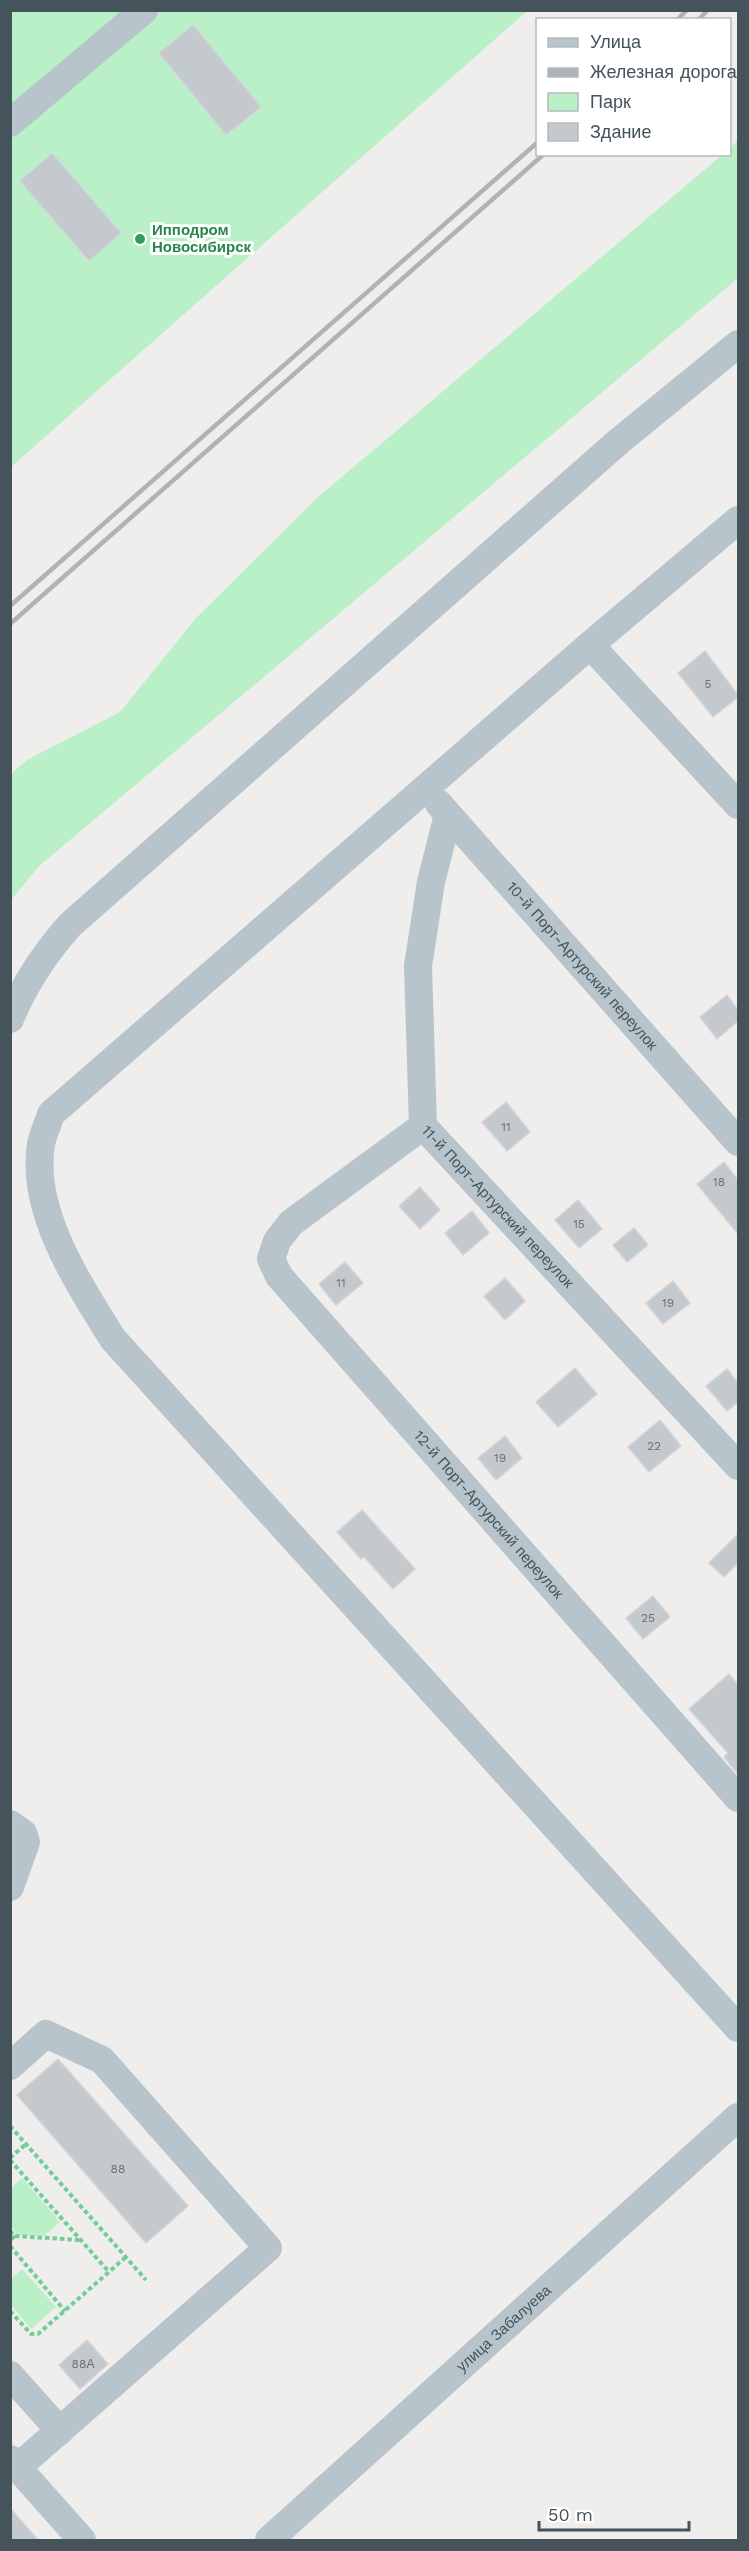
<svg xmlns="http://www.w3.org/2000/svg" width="749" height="2551" viewBox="0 0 749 2551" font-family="'Work Sans',sans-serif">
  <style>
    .green { fill: #b9f0c8 }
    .building { fill: #c4c9cd; stroke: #d1d4d9; stroke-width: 1.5 }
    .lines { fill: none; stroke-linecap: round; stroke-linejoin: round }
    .path { stroke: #70cf96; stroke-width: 4; stroke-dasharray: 4.5 3; stroke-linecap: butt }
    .minor { stroke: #b8c4cb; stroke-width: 28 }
    .rail { stroke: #afb3b8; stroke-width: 4.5 }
    .leisure-dot { fill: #2e9e5b; stroke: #fff; stroke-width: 2 }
    .labels { text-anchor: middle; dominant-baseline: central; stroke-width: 6; stroke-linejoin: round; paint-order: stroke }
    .number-label { font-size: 12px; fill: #657078 }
    .leisure-label { font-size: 15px; font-weight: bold; fill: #27864d; stroke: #fff; text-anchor: start }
    .street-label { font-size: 15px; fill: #45535b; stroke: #fff }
  </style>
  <rect width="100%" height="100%" fill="#f0eded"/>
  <g class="green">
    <path d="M11,11h516l-516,456z"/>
    <path d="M738,140v138l-699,588 -28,34v-126l16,-14 93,-48 77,-95 120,-119 405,-343 8,-1v-6z"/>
    <path d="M22,2178l38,44 -16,14 -26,-1 -7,-9v-38z"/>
    <path d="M22,2269l34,38 -25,22 -20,-24v-26z"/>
  </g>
  <g class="building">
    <path d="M193,25l68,82 -35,28 -67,-82z"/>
    <path d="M52,153l69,80 -32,28 -69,-80z"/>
    <path d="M705,651l33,44v2l-25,20 -35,-44z"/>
    <path d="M727,995l11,15v11l-21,18 -17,-22z"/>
    <path d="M506,1102l24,30 -23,19 -25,-29z"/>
    <path d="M724,1162l14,18v54l-41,-50z"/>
    <path d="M420,1187l20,23 -20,19 -21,-23z"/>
    <path d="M578,1200l24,29 -23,19 -24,-28z"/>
    <path d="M472,1211l17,22 -26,22 -18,-22z"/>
    <path d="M634,1228l14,17 -21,17 -14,-17z"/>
    <path d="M345,1262l18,21 -27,22 -17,-21z"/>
    <path d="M505,1278l20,23 -20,19 -21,-24z"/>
    <path d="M673,1281l17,22 -27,21 -17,-21z"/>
    <path d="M575,1368l22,26 -39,33 -22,-25z"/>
    <path d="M727,1369l11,14v19l-11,9 -21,-25z"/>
    <path d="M660,1420l21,26 -32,26 -21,-25z"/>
    <path d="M505,1436l17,22 -26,22 -18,-22z"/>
    <path d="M362,1510l53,59 -22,20 -29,-32 -3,2 -24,-27z"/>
    <path d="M738,1534v29l-14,14 -15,-14z"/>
    <path d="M653,1596l17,21 -27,22 -17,-21z"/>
    <path d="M729,1674l9,11v89l-14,-17 4,-4 -39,-44z"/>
    <path d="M58,2059l130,147 -42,37 -129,-148z"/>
    <path d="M87,2340l21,24 -28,25 -21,-24z"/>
    <path d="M10,2508l29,33h-29z"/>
  </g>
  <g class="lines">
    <g class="path">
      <path d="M10,2126l136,154"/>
      <path d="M10,2158l16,-14"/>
      <path d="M10,2160l99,112"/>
      <path d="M10,2231l5,5 -5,4"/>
      <path d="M15,2236l65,4"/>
      <path d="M10,2246l55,65"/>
      <path d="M10,2311l21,23h7l88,-77"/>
    </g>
    <g class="minor">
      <path d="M10,123l134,-113"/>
      <path d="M738,520l-148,125 -539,469c-3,10 -8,20 -10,30 -11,68 38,140 72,195l625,689"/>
      <path d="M590,645l148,160"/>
      <path id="s1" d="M439,804l299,338"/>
      <path id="s2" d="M448,815l-17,67 -13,84 5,160 315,340"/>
      <path d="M10,1019c15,-36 35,-66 60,-94l548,-483 120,-98"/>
      <path id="s3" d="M423,1126l-132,97 -14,18 -6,18 8,17 459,522"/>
      <path d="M10,1824l13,9 3,9 -16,45"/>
      <path d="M10,2066l36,-32 56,26 166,188 -250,219"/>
      <path d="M10,2375l50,56"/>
      <path d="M10,2459l72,81"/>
      <path id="s4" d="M269,2540l469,-423"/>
    </g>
    <g class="rail">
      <path d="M677,20l10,-10"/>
      <path d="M698,20l10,-10"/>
      <path d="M10,606l528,-464"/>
      <path d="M10,624l534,-470"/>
    </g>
  </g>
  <circle class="leisure-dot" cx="140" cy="239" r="6"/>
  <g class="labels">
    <g class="number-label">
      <text x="708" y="684">5</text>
      <text x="506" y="1127">11</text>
      <text x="719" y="1182">18</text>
      <text x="579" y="1224">15</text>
      <text x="341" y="1283">11</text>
      <text x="668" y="1303">19</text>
      <text x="654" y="1446">22</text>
      <text x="500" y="1458">19</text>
      <text x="648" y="1618">25</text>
      <text x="118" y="2169">88</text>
      <text x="83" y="2364">88А</text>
    </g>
    <g class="leisure-label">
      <text x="152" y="230">Ипподром<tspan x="152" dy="17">Новосибирск</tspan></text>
    </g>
    <g class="street-label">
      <text stroke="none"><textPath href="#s1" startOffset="216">10-й Порт-Артурский переулок</textPath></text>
      <text stroke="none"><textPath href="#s2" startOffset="424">11-й Порт-Артурский переулок</textPath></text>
      <text stroke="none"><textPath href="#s3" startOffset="542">12-й Порт-Артурский переулок</textPath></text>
      <text stroke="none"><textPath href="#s4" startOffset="316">улица Забалуева</textPath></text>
    </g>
  </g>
  <rect width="749" height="2551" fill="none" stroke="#45535b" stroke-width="24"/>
  <rect x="536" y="18" width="195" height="138" fill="#ffffff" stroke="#b5babd" stroke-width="1.5"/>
  <rect x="548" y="38" width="30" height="9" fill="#b8c4cb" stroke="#b5babd" stroke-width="1.5"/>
  <text x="590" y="48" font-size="18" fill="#45535b">Улица</text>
  <rect x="548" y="68" width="30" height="9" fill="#afb3b8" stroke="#b5babd" stroke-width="1.5"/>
  <text x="590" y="78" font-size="18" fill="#45535b">Железная дорога</text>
  <rect x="548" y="93" width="30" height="18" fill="#b9f0c8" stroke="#b5babd" stroke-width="1.5"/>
  <text x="590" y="108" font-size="18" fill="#45535b">Парк</text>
  <rect x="548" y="123" width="30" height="18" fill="#c4c9cd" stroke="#b5babd" stroke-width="1.5"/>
  <text x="590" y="138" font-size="18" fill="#45535b">Здание</text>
  <path d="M539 2521v9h150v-9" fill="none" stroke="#45535b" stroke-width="3"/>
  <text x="548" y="2521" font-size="18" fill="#45535b" stroke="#ffffff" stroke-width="4.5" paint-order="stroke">50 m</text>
</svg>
